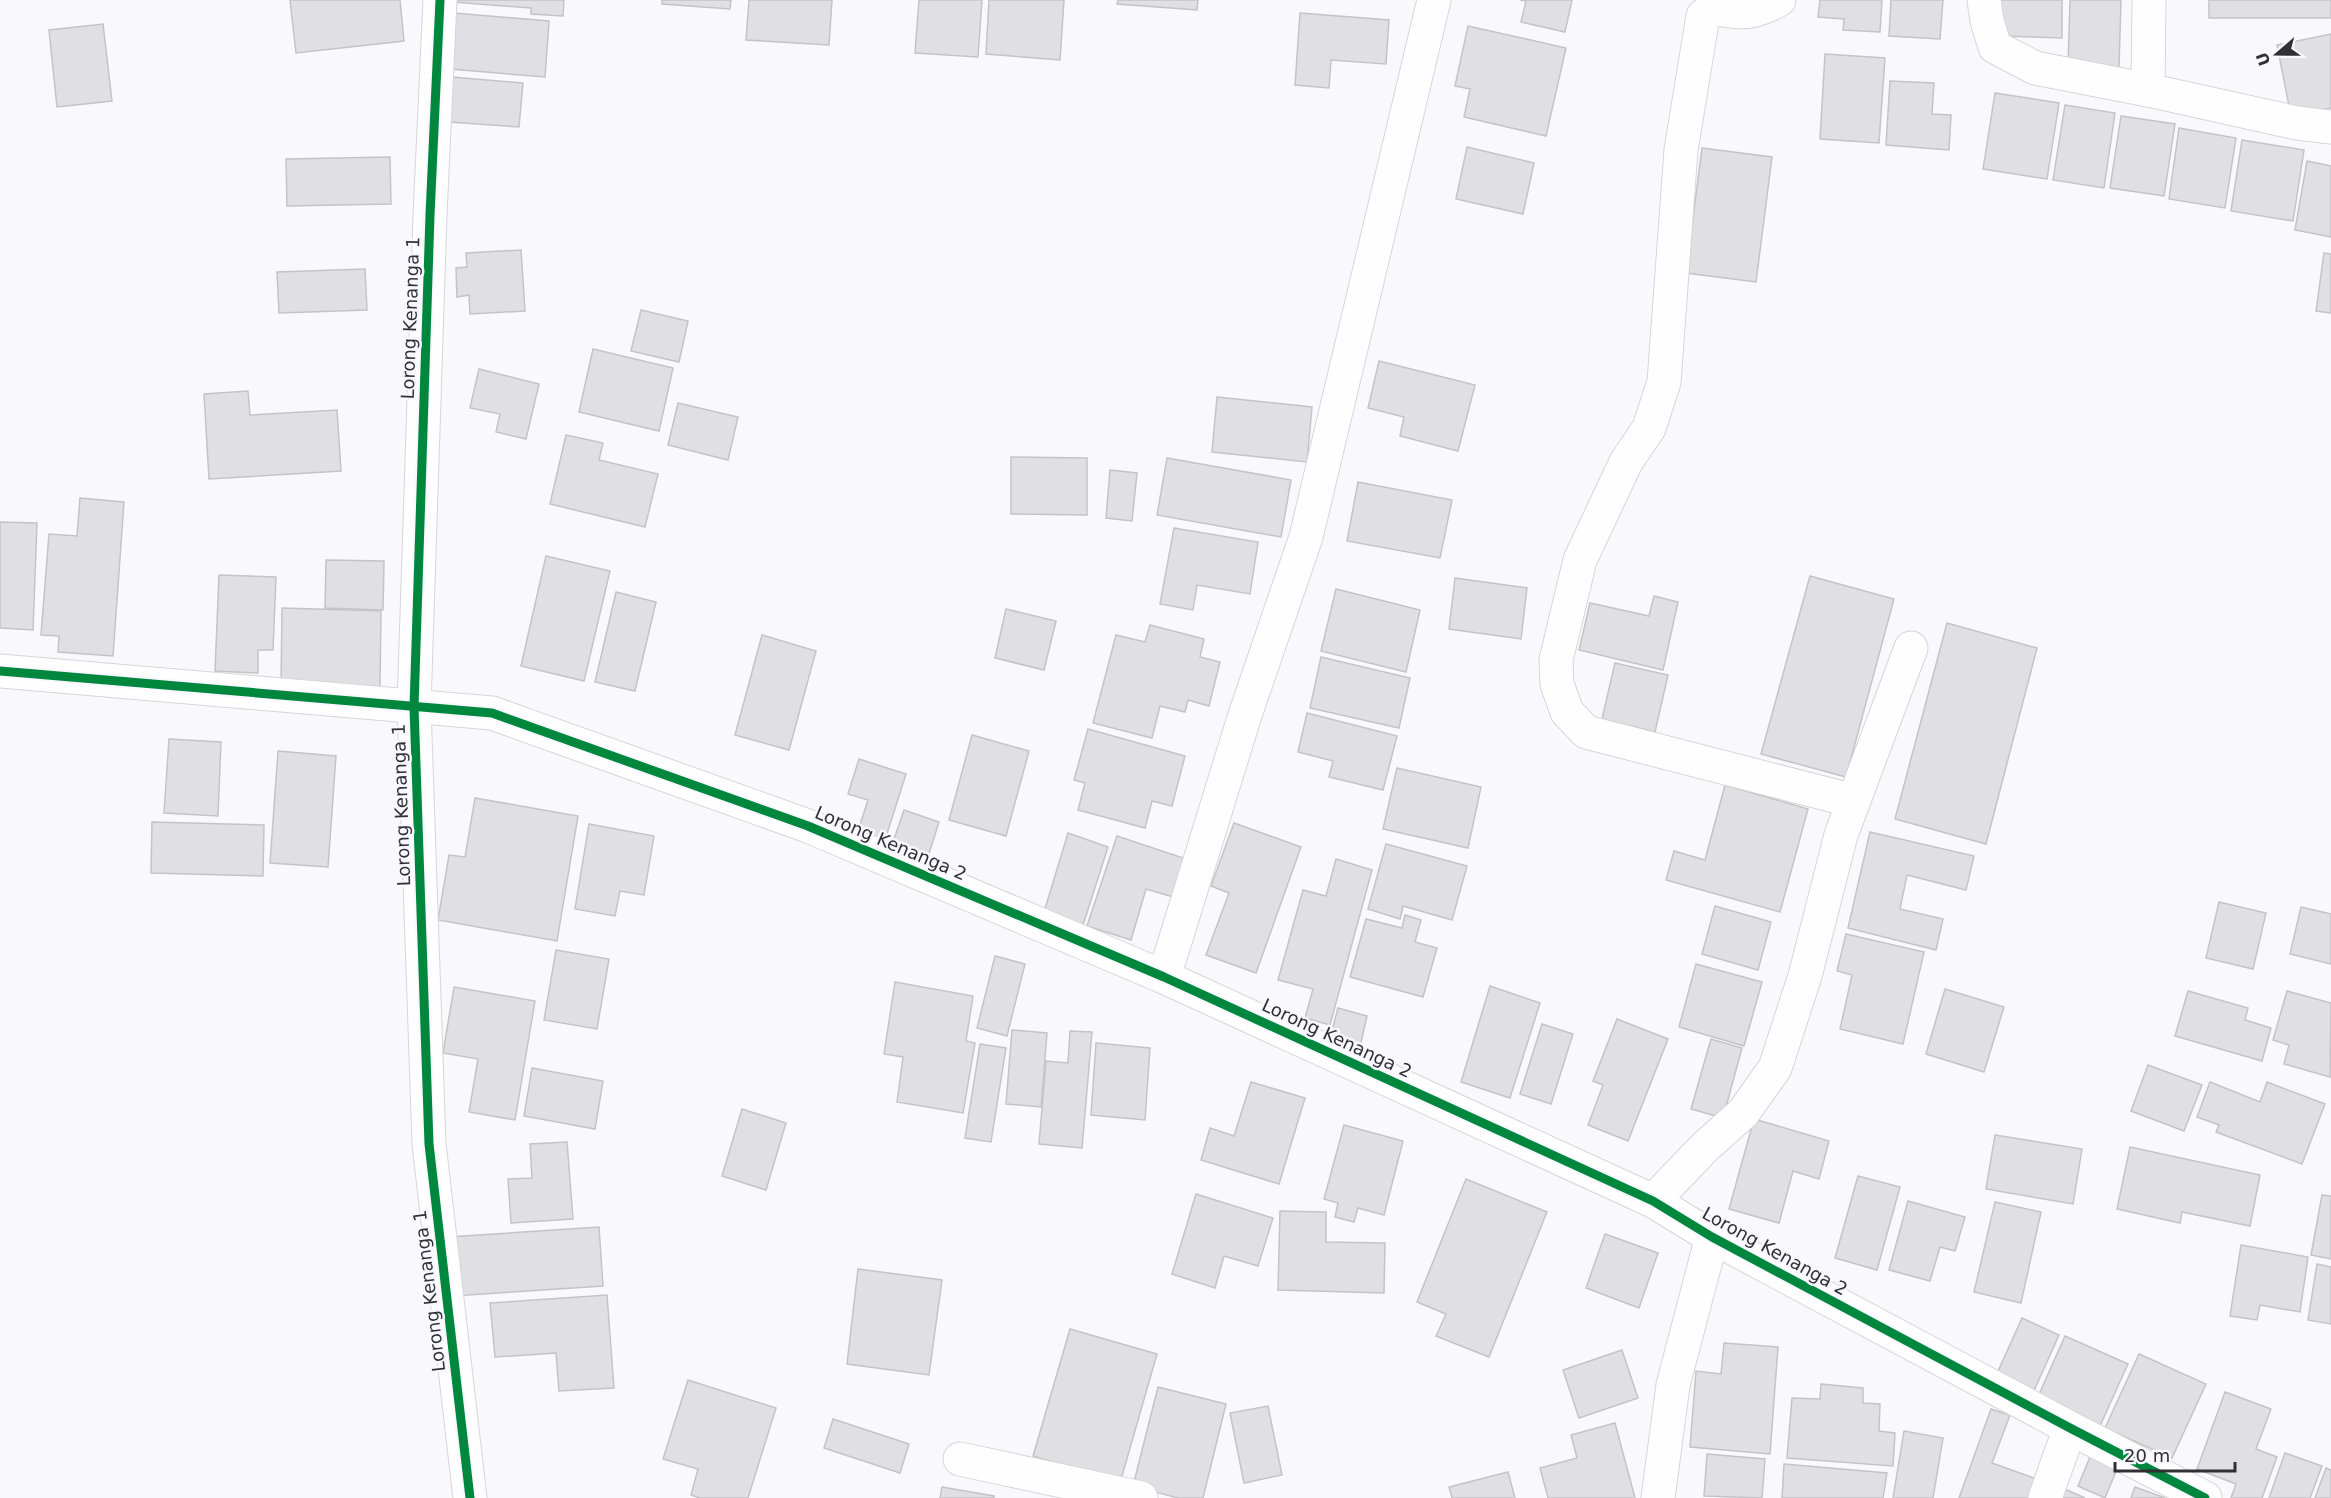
<svg xmlns="http://www.w3.org/2000/svg" width="2331" height="1498" viewBox="0 0 2331 1498" font-family="'DejaVu Sans',sans-serif">
  <style>
    .building { fill: #e0e0e4; stroke: #c4c4c7; stroke-width: 1.5 }
    .lines { fill: none; stroke-linecap: round; stroke-linejoin: round }
    .minor-casing { stroke: #d6d6da; stroke-width: 35 }
    .minor { stroke: #fefeff; stroke-width: 33 }
    .cycleway-casing { stroke: #f8f7ff; stroke-width: 13 }
    .cycleway { stroke: #00873e; stroke-width: 9 }
    .labels { text-anchor: middle; dominant-baseline: central; stroke-width: 5; stroke-linejoin: round; paint-order: stroke }
    .street-label { font-size: 18px; fill: #313135; stroke: #f8f7ff }
  </style>
  <rect width="100%" height="100%" fill="#f9f9fd"/>
  <g class="building">
    <path d="M290,0h110l4,41 -108,12z"/>
    <path d="M453,0h111l-1,16 -32,-2v-6l-78,-6z"/>
    <path d="M662,0h69l-1,9 -68,-5z"/>
    <path d="M749,0h83l-3,45 -83,-5z"/>
    <path d="M919,0h63l-4,57 -63,-4z"/>
    <path d="M989,0h75l-4,60 -74,-6z"/>
    <path d="M1118,0h80l-1,10 -80,-6z"/>
    <path d="M1520,0h52l-7,32 -44,-10 5,-21z"/>
    <path d="M1820,0h62l-2,32 -37,-2 1,-11 -26,-2z"/>
    <path d="M1891,0h52l-3,39 -51,-3z"/>
    <path d="M2000,0h62v38l-63,-2z"/>
    <path d="M2070,0h51l-2,67 -51,-1z"/>
    <rect x="2209" y="0" width="122" height="18"/>
    <path d="M454,13l95,8 -4,56 -95,-8z"/>
    <path d="M1300,13l89,7 -3,44 -55,-4 -2,28 -34,-3z"/>
    <path d="M103,24l9,77 -55,6 -8,-77z"/>
    <path d="M1468,26l98,22 -20,88 -82,-19 6,-28 -15,-3z"/>
    <path d="M2331,34v74l-40,8 -14,-71z"/>
    <path d="M1825,54l60,4 -6,85 -59,-4z"/>
    <path d="M452,77l71,6 -4,44 -70,-5z"/>
    <path d="M1890,81l44,2 -2,31 19,1 -2,35 -63,-5z"/>
    <path d="M1995,93l64,10 -12,76 -64,-10z"/>
    <path d="M2065,105l50,8 -11,75 -51,-8z"/>
    <path d="M2121,116l54,8 -11,72 -54,-8z"/>
    <path d="M2179,128l57,10 -11,70 -56,-9z"/>
    <path d="M2242,140l62,10 -11,71 -62,-10z"/>
    <path d="M1467,147l67,16 -11,51 -67,-15z"/>
    <path d="M1702,148l70,9 -16,125 -70,-9z"/>
    <path d="M390,157l1,47 -104,2 -1,-47z"/>
    <path d="M2307,161l24,5v71l-36,-7z"/>
    <path d="M521,250l4,61 -55,3 -1,-19 -12,2 -1,-29 11,-1 -1,-14z"/>
    <path d="M2324,253l7,1v59l-15,-2z"/>
    <path d="M365,269l2,41 -88,3 -2,-41z"/>
    <path d="M641,310l47,11 -9,41 -48,-11z"/>
    <path d="M593,349l80,19 -14,63 -80,-19z"/>
    <path d="M1379,361l96,24 -17,66 -58,-15 4,-19 -36,-9z"/>
    <path d="M479,369l60,15 -13,55 -30,-7 4,-18 -30,-6z"/>
    <path d="M248,391l2,24 87,-5 4,61 -132,8 -5,-85z"/>
    <path d="M1217,397l95,10 -5,55 -95,-10z"/>
    <path d="M678,403l60,14 -10,43 -60,-15z"/>
    <path d="M566,435l37,8 -4,17 59,14 -13,53 -95,-23z"/>
    <path d="M1011,457l76,1v57l-76,-1z"/>
    <path d="M1167,458l124,22 -10,57 -124,-22z"/>
    <path d="M1110,470l27,3 -5,48 -26,-3z"/>
    <path d="M1358,482l94,18 -12,58 -93,-17z"/>
    <path d="M80,498l44,4 -11,154 -55,-4 1,-16 -18,-1 8,-101 28,2z"/>
    <path d="M0,522l37,1 -4,107 -33,-2z"/>
    <path d="M1174,528l84,14 -8,52 -53,-9 -4,25 -33,-6z"/>
    <path d="M546,556l64,15 -26,110 -63,-15z"/>
    <path d="M326,560l58,1 -1,49 -58,-2z"/>
    <path d="M219,575l57,2 -3,73h-15v23l-43,-2z"/>
    <path d="M1810,576l84,23 -48,178 -85,-23z"/>
    <path d="M1455,578l72,10 -6,51 -72,-10z"/>
    <path d="M1336,589l84,21 -14,62 -85,-21z"/>
    <path d="M616,592l40,10 -21,89 -40,-9z"/>
    <path d="M1654,596l24,6 -15,68 -84,-20 11,-47 59,13z"/>
    <path d="M282,608l99,3 -1,76 -99,-2z"/>
    <path d="M1006,609l50,12 -12,49 -49,-12z"/>
    <path d="M1947,623l90,25 -51,196 -91,-25z"/>
    <path d="M1150,625l54,14 -4,18 20,5 -11,44 -21,-6 -3,12 -25,-6 -8,32 -59,-15 23,-88 29,7z"/>
    <path d="M762,635l54,16 -27,99 -54,-15z"/>
    <path d="M1321,657l89,21 -11,50 -89,-20z"/>
    <path d="M1615,663l53,12 -13,57 -53,-13z"/>
    <path d="M1307,713l90,23 -14,54 -54,-13 4,-16 -35,-9z"/>
    <path d="M1088,729l97,27 -13,50 -20,-5 -7,27 -67,-18 7,-27 -11,-3z"/>
    <path d="M972,735l57,16 -23,85 -57,-16z"/>
    <path d="M169,739l52,3 -3,74 -54,-3z"/>
    <path d="M278,751l58,5 -8,111 -58,-4z"/>
    <path d="M859,759l47,15 -21,66 -27,-9 10,-31 -20,-6z"/>
    <path d="M1397,768l84,19 -13,61 -85,-19z"/>
    <path d="M1725,785l83,24 -28,103 -114,-32 8,-29 31,9z"/>
    <path d="M475,798l103,18 -21,125 -119,-21 11,-65 16,2z"/>
    <path d="M904,810l35,12 -13,41 -36,-12z"/>
    <path d="M152,822l112,3 -1,51 -112,-3z"/>
    <path d="M1234,823l67,24 -45,126 -50,-18 23,-62 -18,-7z"/>
    <path d="M589,824l65,12 -10,59 -24,-4 -5,25 -40,-7z"/>
    <path d="M1870,832l104,24 -8,34 -59,-15 -7,34 43,10 -7,31 -88,-22z"/>
    <path d="M1068,833l40,14 -25,78 -39,-13z"/>
    <path d="M1117,836l72,24 -12,38 -31,-9 -15,51 -44,-14z"/>
    <path d="M1386,844l81,22 -15,54 -49,-14 -3,13 -32,-10z"/>
    <path d="M1336,859l36,11 -42,155 -25,-7 8,-29 -35,-9 25,-90 23,6z"/>
    <path d="M2219,902l47,11 -13,56 -47,-11z"/>
    <path d="M1715,906l56,16 -13,48 -56,-16z"/>
    <path d="M2301,907l30,7v50l-41,-10z"/>
    <path d="M1405,915l16,5 -6,22 22,6 -14,49 -73,-20 16,-58 36,9z"/>
    <path d="M1846,934l78,18 -21,92 -63,-15 12,-54 -15,-4z"/>
    <path d="M556,950l53,9 -12,70 -53,-9z"/>
    <path d="M995,956l30,8 -18,72 -30,-8z"/>
    <path d="M1696,964l66,18 -18,64 -65,-19z"/>
    <path d="M895,982l78,14 -7,45 9,2 -12,70 -66,-11 6,-45 -19,-3z"/>
    <path d="M1490,986l50,17 -30,95 -49,-16z"/>
    <path d="M454,987l81,14 -20,119 -46,-8 9,-53 -35,-6z"/>
    <path d="M1945,989l59,18 -20,65 -58,-18z"/>
    <path d="M2188,991l60,17 -3,12 26,8 -9,33 -87,-25z"/>
    <path d="M2287,991l44,12 -1,74 -46,-13 5,-19 -16,-5z"/>
    <path d="M1338,1008l29,8 -7,31 -30,-9z"/>
    <path d="M1617,1019l51,20 -40,102 -40,-16 15,-40 -10,-4z"/>
    <path d="M1542,1024l31,10 -22,70 -31,-10z"/>
    <path d="M1012,1030l35,3 -6,74 -35,-3z"/>
    <path d="M1070,1031l22,1 -10,116 -43,-4 7,-83 22,2z"/>
    <path d="M1711,1039l31,9 -19,70 -32,-9z"/>
    <path d="M1096,1043l54,5 -5,72 -54,-5z"/>
    <path d="M980,1044l26,4 -15,94 -26,-4z"/>
    <path d="M2148,1065l54,20 -18,46 -53,-20z"/>
    <path d="M532,1068l71,13 -8,48 -71,-13z"/>
    <path d="M1251,1082l54,16 -26,86 -78,-24 9,-32 24,8z"/>
    <path d="M2210,1082l50,20 7,-20 58,22 -23,60 -86,-32 3,-7 -22,-8z"/>
    <path d="M742,1109l44,14 -20,67 -44,-14z"/>
    <path d="M1754,1119l75,22 -10,38 -26,-8 -14,52 -50,-14z"/>
    <path d="M1344,1125l59,16 -19,74 -26,-7 -4,14 -19,-5 3,-14 -14,-4z"/>
    <path d="M1995,1135l87,14 -9,55 -87,-15z"/>
    <path d="M567,1142l6,77 -62,4 -3,-44 24,-1 -2,-34z"/>
    <path d="M2130,1147l130,28 -10,51 -68,-14 -2,11 -63,-14z"/>
    <path d="M1858,1176l42,11 -23,83 -42,-12z"/>
    <path d="M1466,1179l81,33 -58,145 -53,-21 10,-22 -29,-12z"/>
    <path d="M1196,1194l77,24 -15,48 -34,-10 -9,32 -43,-14z"/>
    <path d="M2322,1195l9,1v63l-20,-4z"/>
    <path d="M1908,1201l57,16 -10,34 -15,-4 -10,34 -41,-11z"/>
    <path d="M1995,1202l46,10 -20,91 -47,-11z"/>
    <path d="M1280,1211l46,1v30l59,1 -1,50 -106,-3z"/>
    <path d="M599,1227l4,59 -150,10 -5,-59z"/>
    <path d="M1605,1234l53,19 -19,55 -53,-20z"/>
    <path d="M2241,1245l67,12 -8,55 -40,-7 -3,15 -27,-4z"/>
    <path d="M2317,1264l14,3v57l-23,-4z"/>
    <path d="M858,1269l84,11 -13,95 -82,-11z"/>
    <path d="M607,1295l7,93 -55,3 -3,-38 -61,4 -5,-54z"/>
    <path d="M2022,1318l37,17 -27,60 -37,-17z"/>
    <path d="M1070,1329l87,25 -37,129 -87,-27z"/>
    <path d="M2065,1336l63,28 -29,64 -62,-29z"/>
    <path d="M1724,1343l54,4 -8,107 -80,-7 6,-76 25,3z"/>
    <path d="M1622,1350l16,48 -59,20 -16,-48z"/>
    <path d="M2139,1354l67,30 -34,74 -67,-30z"/>
    <path d="M688,1380l88,28 -28,90h-48l-9,-3 7,-26 -35,-10z"/>
    <path d="M1821,1384l42,4v15l17,1 -1,27 16,2 -2,33 -106,-8 5,-60 28,1z"/>
    <path d="M1158,1387l68,17 -23,94h-25l-45,-12z"/>
    <path d="M2225,1392l46,17 -15,40 21,8 -15,41h-31l5,-14 -39,-15z"/>
    <path d="M1268,1406l14,69 -38,8 -14,-70z"/>
    <path d="M1991,1409l19,6 -18,48 45,16 -7,19h-71z"/>
    <path d="M833,1419l76,25 -9,29 -76,-25z"/>
    <path d="M1615,1423l20,75h-87l-8,-30 37,-10 -6,-23z"/>
    <path d="M1904,1431l39,7 -10,60h-40z"/>
    <path d="M2285,1453l37,13 -12,32h-41z"/>
    <path d="M1707,1454l58,5 -3,39 -58,-2z"/>
    <path d="M2090,1457l27,12 -12,29 -27,-12z"/>
    <path d="M1784,1464l103,9 -4,25h-101z"/>
    <path d="M2326,1468l5,2v28h-16z"/>
    <path d="M1508,1472l7,26h-63l-3,-11z"/>
    <path d="M942,1487l52,9v2h-54z"/>
    <path d="M2060,1487l25,11h-30z"/>
    <path d="M2135,1487l30,11h-34z"/>
  </g>
  <g class="lines">
    <defs>
      <g id="minor">
        <path d="M440,0l-10,215 -16,492 15,437 41,354"/>
        <path d="M1779,0c-11,6 -25,12 -38,12 -16,0 -24,-7 -38,4l-22,134 -17,232 -15,46 -23,34 -46,98 -24,100 1,24 10,28 19,20 268,69"/>
        <path d="M1984,0l3,21 8,26 40,21 113,22 149,33 34,4"/>
        <path d="M2148,90l1,-90"/>
        <path d="M0,671l492,42 316,113 356,151 489,224 59,36 358,191 135,70"/>
        <path d="M1164,977l81,-262 61,-178 128,-537"/>
        <path d="M1653,1201l52,-54 38,-34 32,-45 30,-92 36,-141 70,-187"/>
        <path d="M960,1459l181,39"/>
        <path d="M1658,1498l15,-113 39,-148"/>
        <path d="M2045,1498l25,-70"/>
      </g>
    </defs>
    <use href="#minor" class="minor-casing"/>
    <use href="#minor" class="minor"/>
    <defs>
      <g id="cycleway">
        <path d="M440,0l-10,215 -16,492 15,437 41,354"/>
        <path d="M0,671l492,42 316,113 356,151 489,224 59,36 358,191 135,70"/>
      </g>
    </defs>
    <use href="#cycleway" class="cycleway-casing"/>
    <use href="#cycleway" class="cycleway"/>
  </g>
  <g class="labels">
    <g class="street-label">
      <text transform="translate(410 318) rotate(-88)">Lorong Kenanga 1</text>
      <text transform="translate(401 805) rotate(-92)">Lorong Kenanga 1</text>
      <text transform="translate(891 843) rotate(23)">Lorong Kenanga 2</text>
      <text transform="translate(1337 1038) rotate(25)">Lorong Kenanga 2</text>
      <text transform="translate(1775 1251) rotate(29)">Lorong Kenanga 2</text>
      <text transform="translate(429 1291) rotate(-97)">Lorong Kenanga 1</text>
    </g>
  </g>
  <g transform="translate(2277 54) rotate(250)" stroke="#f8f7ff" stroke-width="4.5" paint-order="stroke">
  <path d="M0-4.5L10 22L0 15L-10 22Z" fill="#313135"/>
  <text y="-9" font-size="16" font-weight="bold" text-anchor="middle" fill="#313135">U</text>
  </g>
  <path d="M2115 1462v9h120v-9" fill="none" stroke="#313135" stroke-width="3"/>
  <text x="2124" y="1462" font-size="18" fill="#313135" stroke="#f8f7ff" stroke-width="4.5" paint-order="stroke">20 m</text>
</svg>
